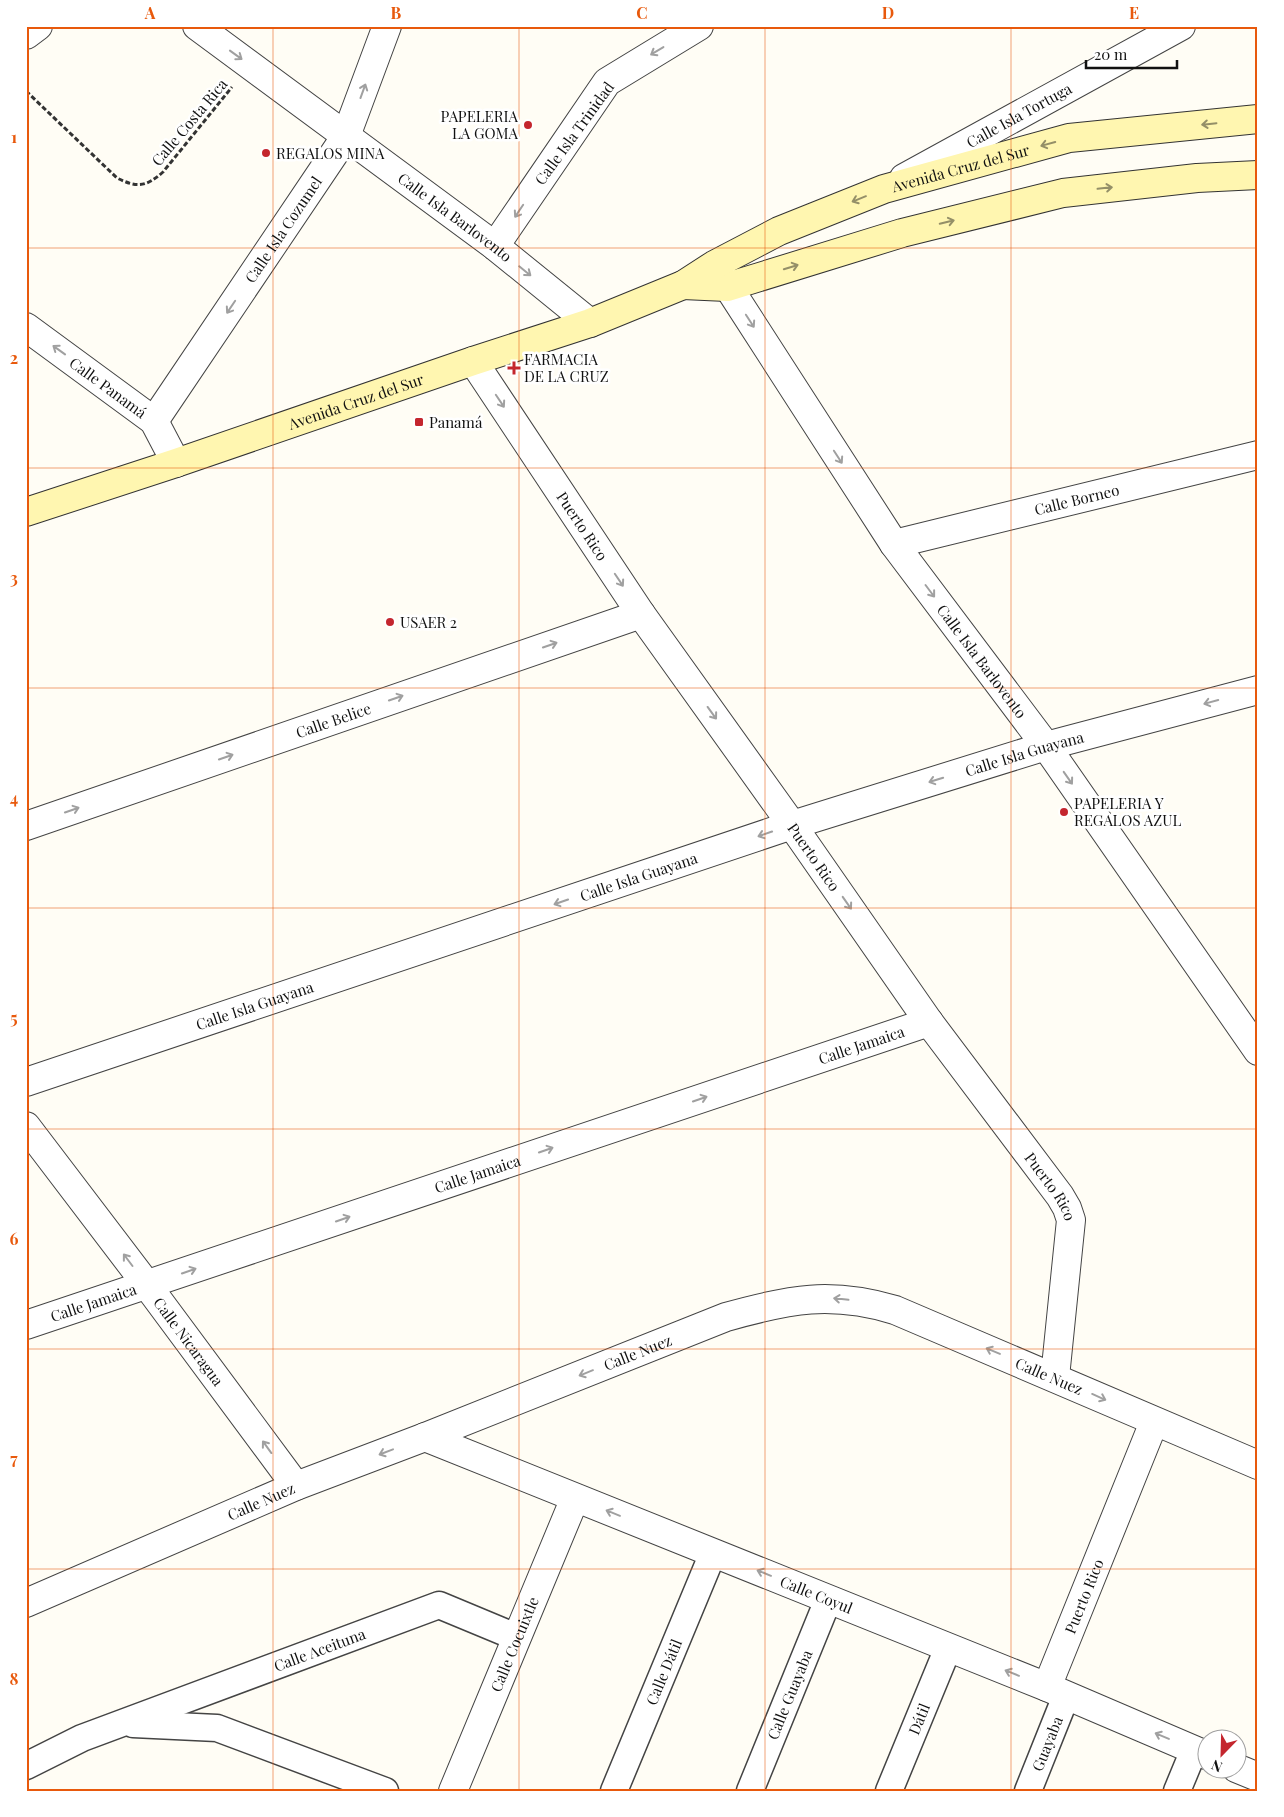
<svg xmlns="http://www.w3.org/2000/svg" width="1284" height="1817" viewBox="0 0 1284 1817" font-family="'Playfair Display',serif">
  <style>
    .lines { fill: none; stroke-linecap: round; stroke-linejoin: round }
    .pedestrian-casing { stroke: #444; stroke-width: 29 }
    .minor-casing { stroke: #444; stroke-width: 30 }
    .secondary-casing { stroke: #333; stroke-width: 30 }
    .path { stroke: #333; stroke-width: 3; stroke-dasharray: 5 2.5; stroke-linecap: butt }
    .pedestrian { stroke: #fff; stroke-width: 26 }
    .minor { stroke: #fff; stroke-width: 28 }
    .secondary { stroke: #fff6b0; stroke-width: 28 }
    .oneway { stroke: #a0a0a0 }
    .oneway2 { stroke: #948f68 }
    .grid { fill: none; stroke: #e8590c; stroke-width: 1; stroke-opacity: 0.55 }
    .poi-dot { fill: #c4262e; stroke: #fff; stroke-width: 2 }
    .labels { text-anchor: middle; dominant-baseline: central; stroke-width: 5; stroke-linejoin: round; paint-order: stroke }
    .street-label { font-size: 15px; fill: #111; stroke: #fff }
    .poi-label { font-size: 15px; fill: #111; stroke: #fff; text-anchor: start }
    .neatline { fill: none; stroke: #e8590c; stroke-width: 2 }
    .grid-label { font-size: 16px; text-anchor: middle; font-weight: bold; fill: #e8590c }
  </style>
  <rect width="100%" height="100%" fill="#fffdf5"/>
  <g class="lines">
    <defs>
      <g id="pedestrian">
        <path d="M133,1724l84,4 168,63"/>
        <path id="s1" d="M26,1766l56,-28 357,-133 77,32"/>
        <path id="s2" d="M614,1791l99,-238"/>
        <path id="s3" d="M750,1791l78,-191"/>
        <path id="s4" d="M889,1791l59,-143"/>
        <path id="s5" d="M1028,1791l38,-95"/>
        <path d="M1177,1791l17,-41"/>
      </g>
      <g id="minor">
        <path id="s6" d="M197,26l298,220 95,77"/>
        <path d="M26,35l12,-9"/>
        <path id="s7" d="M904,178l277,-152"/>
        <path d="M495,246l112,-164 92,-56"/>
        <path id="s8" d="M716,268l178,276 152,202 212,305"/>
        <path id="s9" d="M26,327l128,94 22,42"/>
        <path id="s10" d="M473,361l168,253 151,211 137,197 131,174 7,12 4,12 -16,157"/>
        <path id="s11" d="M154,421l192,-285 41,-110"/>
        <path id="s12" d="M894,544l364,-89"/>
        <path id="s13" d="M26,826l615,-212"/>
        <path id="s14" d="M26,1082l766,-257 254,-79 212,-56"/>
        <path id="s15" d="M26,1126l121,159 149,201"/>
        <path id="s16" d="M26,1325l903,-303"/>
        <path id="s17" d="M425,1437l622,250 159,68"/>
        <path id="s18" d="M26,1603l270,-117 129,-49 301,-120c64,-18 105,-26 169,-7l363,155"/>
        <path id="s19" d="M1047,1687l107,-265"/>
        <path d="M1236,1768l22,9"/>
        <path id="s20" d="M453,1791l122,-293"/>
      </g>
      <g id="secondary">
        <path d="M683,285l44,2 175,-54 161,-40 134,-15 61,-3"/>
        <path id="s21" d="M26,512l150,-49 297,-102 117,-38 93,-38 31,-20 65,-34 105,-42 185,-51 189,-19"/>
      </g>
    </defs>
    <use href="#pedestrian" class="pedestrian-casing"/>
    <use href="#minor" class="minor-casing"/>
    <use href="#secondary" class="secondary-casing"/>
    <path class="path" d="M26,91l91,87c20,10 29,9 46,-6l69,-85"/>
    <use href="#pedestrian" class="pedestrian"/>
    <use href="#minor" class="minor"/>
    <use href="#secondary" class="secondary"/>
  </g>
  <defs><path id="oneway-shaft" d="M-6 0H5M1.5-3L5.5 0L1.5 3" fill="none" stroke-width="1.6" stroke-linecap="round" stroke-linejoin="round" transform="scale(1.25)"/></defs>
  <g class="oneway">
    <use href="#oneway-shaft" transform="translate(657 51) rotate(149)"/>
    <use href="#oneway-shaft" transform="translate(236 55) rotate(36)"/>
    <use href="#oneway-shaft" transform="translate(363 91) rotate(-70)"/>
    <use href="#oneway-shaft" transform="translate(519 211) rotate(124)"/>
    <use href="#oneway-shaft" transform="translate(525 271) rotate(39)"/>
    <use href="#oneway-shaft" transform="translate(231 307) rotate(124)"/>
    <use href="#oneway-shaft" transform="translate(750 321) rotate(57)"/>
    <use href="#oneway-shaft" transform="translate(59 350) rotate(-144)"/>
    <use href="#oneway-shaft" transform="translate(500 401) rotate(56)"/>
    <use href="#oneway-shaft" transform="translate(838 457) rotate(57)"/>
    <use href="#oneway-shaft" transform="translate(619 580) rotate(56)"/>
    <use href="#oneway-shaft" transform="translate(930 591) rotate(53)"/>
    <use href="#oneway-shaft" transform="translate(550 645) rotate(-19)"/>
    <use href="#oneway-shaft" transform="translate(396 698) rotate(-19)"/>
    <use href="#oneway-shaft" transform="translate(1211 702) rotate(165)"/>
    <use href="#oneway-shaft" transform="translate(712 713) rotate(54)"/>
    <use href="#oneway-shaft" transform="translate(226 757) rotate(-19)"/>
    <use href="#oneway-shaft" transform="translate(1068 778) rotate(55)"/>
    <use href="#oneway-shaft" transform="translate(936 780) rotate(163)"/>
    <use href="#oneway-shaft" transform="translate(72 810) rotate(-19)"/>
    <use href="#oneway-shaft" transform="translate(765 834) rotate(161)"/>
    <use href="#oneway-shaft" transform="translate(561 902) rotate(161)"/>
    <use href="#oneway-shaft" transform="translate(847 903) rotate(55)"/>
    <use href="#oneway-shaft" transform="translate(700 1099) rotate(-19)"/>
    <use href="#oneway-shaft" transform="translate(546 1150) rotate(-19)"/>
    <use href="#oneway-shaft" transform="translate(343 1219) rotate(-19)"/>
    <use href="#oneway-shaft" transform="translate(128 1260) rotate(-127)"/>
    <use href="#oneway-shaft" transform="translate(189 1271) rotate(-19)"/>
    <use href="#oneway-shaft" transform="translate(841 1299) rotate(-174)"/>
    <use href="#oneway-shaft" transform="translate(993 1351) rotate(-157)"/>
    <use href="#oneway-shaft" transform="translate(586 1373) rotate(158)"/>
    <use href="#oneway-shaft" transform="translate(1099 1397) rotate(24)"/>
    <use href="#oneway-shaft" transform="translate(267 1447) rotate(-126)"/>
    <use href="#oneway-shaft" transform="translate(386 1452) rotate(159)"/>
    <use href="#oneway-shaft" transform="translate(613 1513) rotate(-158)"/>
    <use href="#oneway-shaft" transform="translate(764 1573) rotate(-158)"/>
    <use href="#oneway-shaft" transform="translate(1012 1673) rotate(-158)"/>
    <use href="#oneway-shaft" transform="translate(1162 1736) rotate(-157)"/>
  </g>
  <g class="oneway2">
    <use href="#oneway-shaft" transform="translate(1209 124) rotate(174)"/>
    <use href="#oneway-shaft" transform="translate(1048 144) rotate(165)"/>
    <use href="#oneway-shaft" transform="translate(1105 188) rotate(-6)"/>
    <use href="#oneway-shaft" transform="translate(859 199) rotate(158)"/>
    <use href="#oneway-shaft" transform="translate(947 222) rotate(-14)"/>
    <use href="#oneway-shaft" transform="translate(791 267) rotate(-17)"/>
  </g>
  <path class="grid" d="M273,26v1765M519,26v1765M765,26v1765M1011,26v1765M26,248h1232M26,468h1232M26,688h1232M26,908h1232M26,1129h1232M26,1349h1232M26,1569h1232"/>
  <g class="poi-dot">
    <circle cx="528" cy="125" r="5"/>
    <circle cx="266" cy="153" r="5"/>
    <path d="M511.5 360.5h5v5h5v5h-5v5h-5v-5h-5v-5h5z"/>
    <rect x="414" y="417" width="10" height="10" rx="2.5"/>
    <circle cx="390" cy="622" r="5"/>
    <circle cx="1064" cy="812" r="5"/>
  </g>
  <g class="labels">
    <g class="street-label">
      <text stroke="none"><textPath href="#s7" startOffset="131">Calle Isla Tortuga</textPath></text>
      <text transform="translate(189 122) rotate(-50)">Calle Costa Rica</text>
      <text transform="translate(574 133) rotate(-54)">Calle Isla Trinidad</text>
      <text stroke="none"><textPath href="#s21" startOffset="998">Avenida Cruz del Sur</textPath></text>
      <text stroke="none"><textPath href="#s6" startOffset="321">Calle Isla Barlovento</textPath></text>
      <text stroke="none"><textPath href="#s11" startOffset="231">Calle Isla Cozumel</textPath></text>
      <text stroke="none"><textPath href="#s9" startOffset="102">Calle Panamá</textPath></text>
      <text stroke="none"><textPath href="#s21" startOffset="348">Avenida Cruz del Sur</textPath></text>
      <text stroke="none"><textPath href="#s12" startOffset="188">Calle Borneo</textPath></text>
      <text stroke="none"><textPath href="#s10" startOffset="198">Puerto Rico</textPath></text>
      <text stroke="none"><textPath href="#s8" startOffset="475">Calle Isla Barlovento</textPath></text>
      <text stroke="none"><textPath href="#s13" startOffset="325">Calle Belice</textPath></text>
      <text stroke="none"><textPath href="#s14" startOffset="1051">Calle Isla Guayana</textPath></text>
      <text stroke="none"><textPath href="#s10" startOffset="602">Puerto Rico</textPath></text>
      <text stroke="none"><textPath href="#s14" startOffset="646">Calle Isla Guayana</textPath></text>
      <text stroke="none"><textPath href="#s14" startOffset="241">Calle Isla Guayana</textPath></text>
      <text stroke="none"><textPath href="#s16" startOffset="881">Calle Jamaica</textPath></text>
      <text stroke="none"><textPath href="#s16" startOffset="476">Calle Jamaica</textPath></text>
      <text stroke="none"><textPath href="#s10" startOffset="1008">Puerto Rico</textPath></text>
      <text stroke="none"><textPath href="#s16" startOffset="71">Calle Jamaica</textPath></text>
      <text stroke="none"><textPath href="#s15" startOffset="270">Calle Nicaragua</textPath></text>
      <text stroke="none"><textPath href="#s18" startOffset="661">Calle Nuez</textPath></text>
      <text stroke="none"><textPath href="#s18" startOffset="1096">Calle Nuez</textPath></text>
      <text stroke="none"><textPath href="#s18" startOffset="256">Calle Nuez</textPath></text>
      <text stroke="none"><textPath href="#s17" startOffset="422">Calle Coyul</textPath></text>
      <text stroke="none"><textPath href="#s19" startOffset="98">Puerto Rico</textPath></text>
      <text stroke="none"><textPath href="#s20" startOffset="159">Calle Cocuixtle</textPath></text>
      <text stroke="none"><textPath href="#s1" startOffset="316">Calle Aceituna</textPath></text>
      <text stroke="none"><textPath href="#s2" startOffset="129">Calle Dátil</textPath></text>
      <text stroke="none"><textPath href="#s3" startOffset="104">Calle Guayaba</textPath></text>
      <text stroke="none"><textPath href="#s4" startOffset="78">Dátil</textPath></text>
      <text stroke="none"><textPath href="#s5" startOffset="51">Guayaba</textPath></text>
    </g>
    <g class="poi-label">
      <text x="518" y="116" text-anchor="end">PAPELERIA<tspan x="518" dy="17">LA GOMA</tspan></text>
      <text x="276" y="153">REGALOS MINA</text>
      <text x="524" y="359">FARMACIA<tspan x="524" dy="17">DE LA CRUZ</tspan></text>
      <text x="429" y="422">Panamá</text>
      <text x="400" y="622">USAER 2</text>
      <text x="1074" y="803">PAPELERIA Y<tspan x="1074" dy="17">REGALOS AZUL</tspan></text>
    </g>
  </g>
  <rect width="1284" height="1817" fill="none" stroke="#ffffff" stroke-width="55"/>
  <g transform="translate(1222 1754) rotate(203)"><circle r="24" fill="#ffffff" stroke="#a0a0a0"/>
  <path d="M0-4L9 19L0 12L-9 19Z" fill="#c4262e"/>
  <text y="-8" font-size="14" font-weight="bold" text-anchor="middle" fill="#111111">N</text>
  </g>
  <path d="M1086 60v8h91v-8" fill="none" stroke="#111111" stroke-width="2.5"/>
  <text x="1094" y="60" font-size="15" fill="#111111" stroke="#ffffff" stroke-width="4" paint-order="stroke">20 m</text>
  <rect x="28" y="28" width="1228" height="1762" class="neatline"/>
  <g class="grid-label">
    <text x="150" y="19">A</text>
    <text x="396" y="19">B</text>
    <text x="642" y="19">C</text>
    <text x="888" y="19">D</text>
    <text x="1134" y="19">E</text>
    <text x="14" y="143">1</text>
    <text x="14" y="364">2</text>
    <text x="14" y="584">3</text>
    <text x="14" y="804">4</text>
    <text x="14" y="1024">5</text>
    <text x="14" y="1245">6</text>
    <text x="14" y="1465">7</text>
    <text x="14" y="1685">8</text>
  </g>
</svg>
